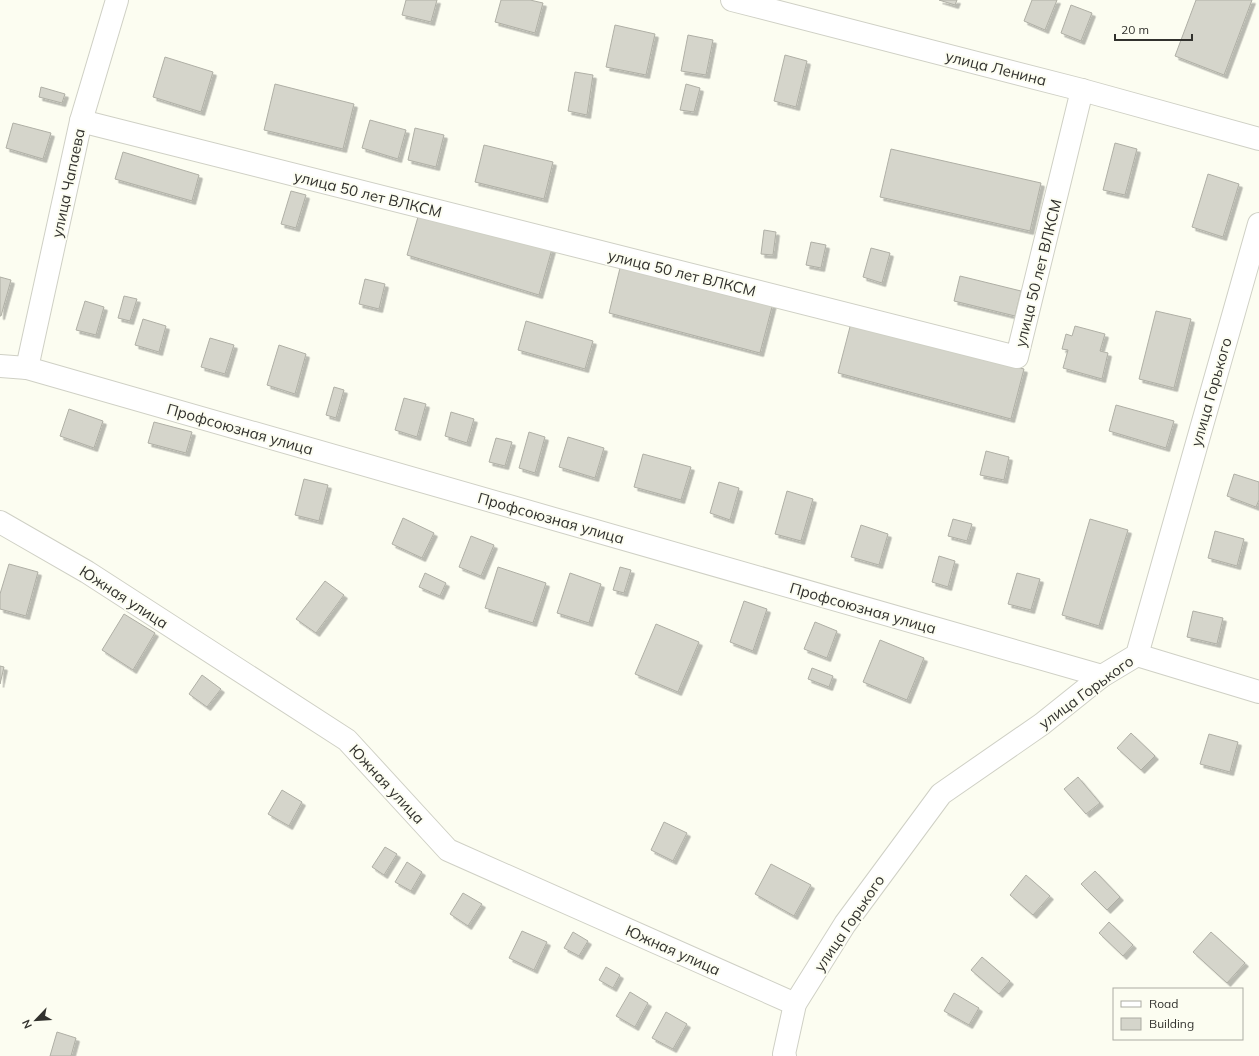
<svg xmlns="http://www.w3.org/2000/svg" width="1259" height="1056" viewBox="0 0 1259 1056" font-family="Mulish,sans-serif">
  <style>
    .building { fill: #d5d5cb; stroke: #afafa5; filter: url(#shadow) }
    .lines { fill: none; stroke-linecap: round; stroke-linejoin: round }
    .minor-casing { stroke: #cfd0c5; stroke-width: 24 }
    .minor { stroke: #fff; stroke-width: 22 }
    .labels { text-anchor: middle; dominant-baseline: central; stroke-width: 4; stroke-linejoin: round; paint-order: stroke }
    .street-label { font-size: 15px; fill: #32322e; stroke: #fcfdf1 }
  </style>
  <defs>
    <filter id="shadow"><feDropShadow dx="3.5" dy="3.5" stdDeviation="0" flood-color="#0004"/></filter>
  </defs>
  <rect width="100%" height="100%" fill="#fcfdf1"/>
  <g class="building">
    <path d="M406,0h31l-6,22 -29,-7z"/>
    <path d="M501,0h29l13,3 -8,30 -40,-11z"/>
    <path d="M939,0h18l-2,5z"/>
    <path d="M1032,0h25l-12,30 -21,-9z"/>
    <path d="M1196,0h56l-28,75 -49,-19z"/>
    <path d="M1071,5l21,8 -11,28 -20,-8z"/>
    <path d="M615,25l40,9 -9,41 -40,-8z"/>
    <path d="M688,35l25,5 -7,35 -25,-4z"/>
    <path d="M785,55l22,6 -11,46 -22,-6z"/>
    <path d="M165,57l48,15 -12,40 -48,-15z"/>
    <path d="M575,72l18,3 -6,40 -19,-4z"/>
    <path d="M275,84l79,20 -11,45 -79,-19z"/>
    <path d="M686,84l14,4 -6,24 -14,-2z"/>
    <path d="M41,87l24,7 -3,9 -23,-6z"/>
    <path d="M370,120l36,10 -8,29 -36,-11z"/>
    <path d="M13,123l38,10 -8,26 -37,-11z"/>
    <path d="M415,128l29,7 -8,32 -28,-7z"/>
    <path d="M1115,143l22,6 -12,46 -22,-5z"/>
    <path d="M484,145l69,17 -9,37 -69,-17z"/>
    <path d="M891,149l150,34 -11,48 -150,-34z"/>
    <path d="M123,152l76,23 -7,26 -77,-22z"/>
    <path d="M1208,174l31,10 -16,53 -31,-10z"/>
    <path d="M291,191l15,4 -10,33 -15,-4z"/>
    <path d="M420,210l132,39 -13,46 -132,-40z"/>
    <path d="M764,230l12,2 -3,23 -12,-1z"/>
    <path d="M811,242l15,3 -5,23 -15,-3z"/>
    <path d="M871,248l19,5 -8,30 -19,-6z"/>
    <path d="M621,264l152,39 -13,50 -151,-40z"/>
    <path d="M960,276l61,15 -6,25 -61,-15z"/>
    <path d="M0,277l11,3 -10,36h-1z"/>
    <path d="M365,279l20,5 -6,25 -20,-5z"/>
    <path d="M124,296l13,3 -7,22 -12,-3z"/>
    <path d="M85,301l19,6 -8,28 -20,-5z"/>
    <path d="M1156,311l35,8 -17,69 -35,-9z"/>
    <path d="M143,319l23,7 -7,26 -24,-7z"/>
    <path d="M526,321l67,20 -8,28 -67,-19z"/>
    <path d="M851,323l173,46 -13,50 -173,-46z"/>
    <path d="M1075,326l30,8 -5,17 8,2 -6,26 -39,-11 5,-18 -6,-1 4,-15 6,2z"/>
    <path d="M210,338l24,7 -9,29 -24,-7z"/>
    <path d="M279,345l27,9 -11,40 -28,-9z"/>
    <path d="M334,387l10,3 -8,28 -10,-3z"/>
    <path d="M404,398l22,6 -9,33 -22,-7z"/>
    <path d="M1116,405l58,16 -8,27 -57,-17z"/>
    <path d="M69,409l34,12 -9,27 -34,-12z"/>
    <path d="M451,412l23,7 -7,24 -22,-7z"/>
    <path d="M154,422l38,10 -6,21 -38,-10z"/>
    <path d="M529,432l16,5 -10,36 -16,-5z"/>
    <path d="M568,437l36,11 -9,30 -36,-11z"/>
    <path d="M496,438l16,4 -7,24 -16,-4z"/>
    <path d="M986,451l23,6 -5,23 -24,-5z"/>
    <path d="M643,454l48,13 -10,33 -47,-13z"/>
    <path d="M1234,474l25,8v18l-3,7 -29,-11z"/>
    <path d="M304,479l24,6 -9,36 -24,-6z"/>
    <path d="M719,482l20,6 -9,32 -20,-7z"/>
    <path d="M787,491l26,8 -12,42 -26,-7z"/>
    <path d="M403,518l31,15 -12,25 -30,-14z"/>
    <path d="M953,519l19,5 -5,17 -19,-5z"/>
    <path d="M1090,519l38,11 -29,96 -37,-11z"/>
    <path d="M861,525l27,9 -9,31 -28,-8z"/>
    <path d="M1215,531l29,8 -7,27 -29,-8z"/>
    <path d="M471,536l23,9 -13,31 -22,-9z"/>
    <path d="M939,556l16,5 -7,26 -16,-5z"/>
    <path d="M9,564l29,8 -12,44 -26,-7v-15z"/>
    <path d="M498,567l48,16 -13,40 -48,-15z"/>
    <path d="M620,567l11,3 -7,23 -11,-3z"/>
    <path d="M425,573l21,10 -6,13 -21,-9z"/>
    <path d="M570,573l31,11 -12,39 -32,-10z"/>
    <path d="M1017,573l23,6 -9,31 -23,-6z"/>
    <path d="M325,581l19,14 -28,38 -20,-14z"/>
    <path d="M744,601l23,8 -14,42 -23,-9z"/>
    <path d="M1193,611l30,7 -6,26 -30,-7z"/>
    <path d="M124,614l31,19 -22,37 -31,-20z"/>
    <path d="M815,622l22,9 -10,27 -23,-9z"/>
    <path d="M656,624l43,18 -21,50 -43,-18z"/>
    <path d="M880,640l44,18 -17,42 -44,-18z"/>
    <path d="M0,666l4,1 -4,17z"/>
    <path d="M812,668l21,8 -4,11 -21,-8z"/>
    <path d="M202,675l19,14 -14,18 -18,-13z"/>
    <path d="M1131,733l24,23 -14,14 -24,-22z"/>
    <path d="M1209,734l29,8 -8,30 -30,-8z"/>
    <path d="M1078,777l22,26 -14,11 -22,-25z"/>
    <path d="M282,790l20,12 -13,24 -21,-12z"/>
    <path d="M664,822l23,11 -14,28 -22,-11z"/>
    <path d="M385,847l12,7 -13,21 -12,-8z"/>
    <path d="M407,862l15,10 -11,19 -16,-9z"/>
    <path d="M771,864l40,21 -17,31 -39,-22z"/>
    <path d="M1095,871l25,26 -13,13 -26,-26z"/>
    <path d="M1026,875l24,21 -17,19 -23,-20z"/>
    <path d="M463,893l19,11 -14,22 -18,-12z"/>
    <path d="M1109,922l24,23 -10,11 -24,-23z"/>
    <path d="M522,931l25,11 -13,28 -25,-12z"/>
    <path d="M573,932l15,9 -9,15 -15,-8z"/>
    <path d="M1211,932l34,31 -18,20 -34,-31z"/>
    <path d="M982,957l28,24 -11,13 -28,-24z"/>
    <path d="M606,967l14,8 -7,13 -14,-8z"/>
    <path d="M630,992l18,11 -13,24 -19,-11z"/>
    <path d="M954,993l25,15 -10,17 -25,-14z"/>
    <path d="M666,1012l21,12 -14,25 -21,-11z"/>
    <path d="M57,1032l19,6 -5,18h-21z"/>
  </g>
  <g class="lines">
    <defs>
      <g id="minor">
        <path d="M732,0l350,90 177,49"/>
        <path d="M81,121l936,236 65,-267"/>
        <path d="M0,366l27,2 1075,308"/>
        <path d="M27,368l54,-247 36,-121"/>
        <path d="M0,522l87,50 260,168 101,110 347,154"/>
        <path d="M1137,655l122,37"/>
        <path d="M785,1056l-1,-2 11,-50 50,-80 96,-130 101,-70 60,-48 35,-21 122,-431"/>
      </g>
    </defs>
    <use href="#minor" class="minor-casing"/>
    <use href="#minor" class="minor"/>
  </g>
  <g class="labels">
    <g class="street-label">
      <text transform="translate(996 68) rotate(14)">улица Ленина</text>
      <text transform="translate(68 183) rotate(-78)">улица Чапаева</text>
      <text transform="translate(368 194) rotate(14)">улица 50 лет ВЛКСМ</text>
      <text transform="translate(682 273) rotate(14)">улица 50 лет ВЛКСМ</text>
      <text transform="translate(1038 273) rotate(-76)">улица 50 лет ВЛКСМ</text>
      <text transform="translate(1211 392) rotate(-74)">улица Горького</text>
      <text transform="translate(240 429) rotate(16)">Профсоюзная улица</text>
      <text transform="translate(551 518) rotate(16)">Профсоюзная улица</text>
      <text transform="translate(124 597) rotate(33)">Южная улица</text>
      <text transform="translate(863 608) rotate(16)">Профсоюзная улица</text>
      <text transform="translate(1086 692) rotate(-36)">улица Горького</text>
      <text transform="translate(387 784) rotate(47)">Южная улица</text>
      <text transform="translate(849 923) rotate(-56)">улица Горького</text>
      <text transform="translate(673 950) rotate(24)">Южная улица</text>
    </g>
  </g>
  <rect x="1113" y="988" width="130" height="52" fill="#fcfdf1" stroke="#abaca3"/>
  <rect x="1121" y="1001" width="20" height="6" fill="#ffffff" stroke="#abaca3"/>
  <text x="1149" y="1008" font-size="12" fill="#32322e">Road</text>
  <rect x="1121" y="1018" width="20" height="12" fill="#d5d5cb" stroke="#abaca3"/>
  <text x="1149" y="1028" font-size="12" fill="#32322e">Building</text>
  <g transform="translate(36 1020) rotate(245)" stroke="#fcfdf1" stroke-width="3" paint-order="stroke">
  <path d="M0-3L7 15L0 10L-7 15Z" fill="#32322e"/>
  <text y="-6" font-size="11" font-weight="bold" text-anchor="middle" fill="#32322e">N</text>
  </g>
  <path d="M1115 34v6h77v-6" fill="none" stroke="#32322e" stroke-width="2"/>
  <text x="1121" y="34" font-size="12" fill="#32322e" stroke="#fcfdf1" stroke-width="3" paint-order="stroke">20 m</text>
</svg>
